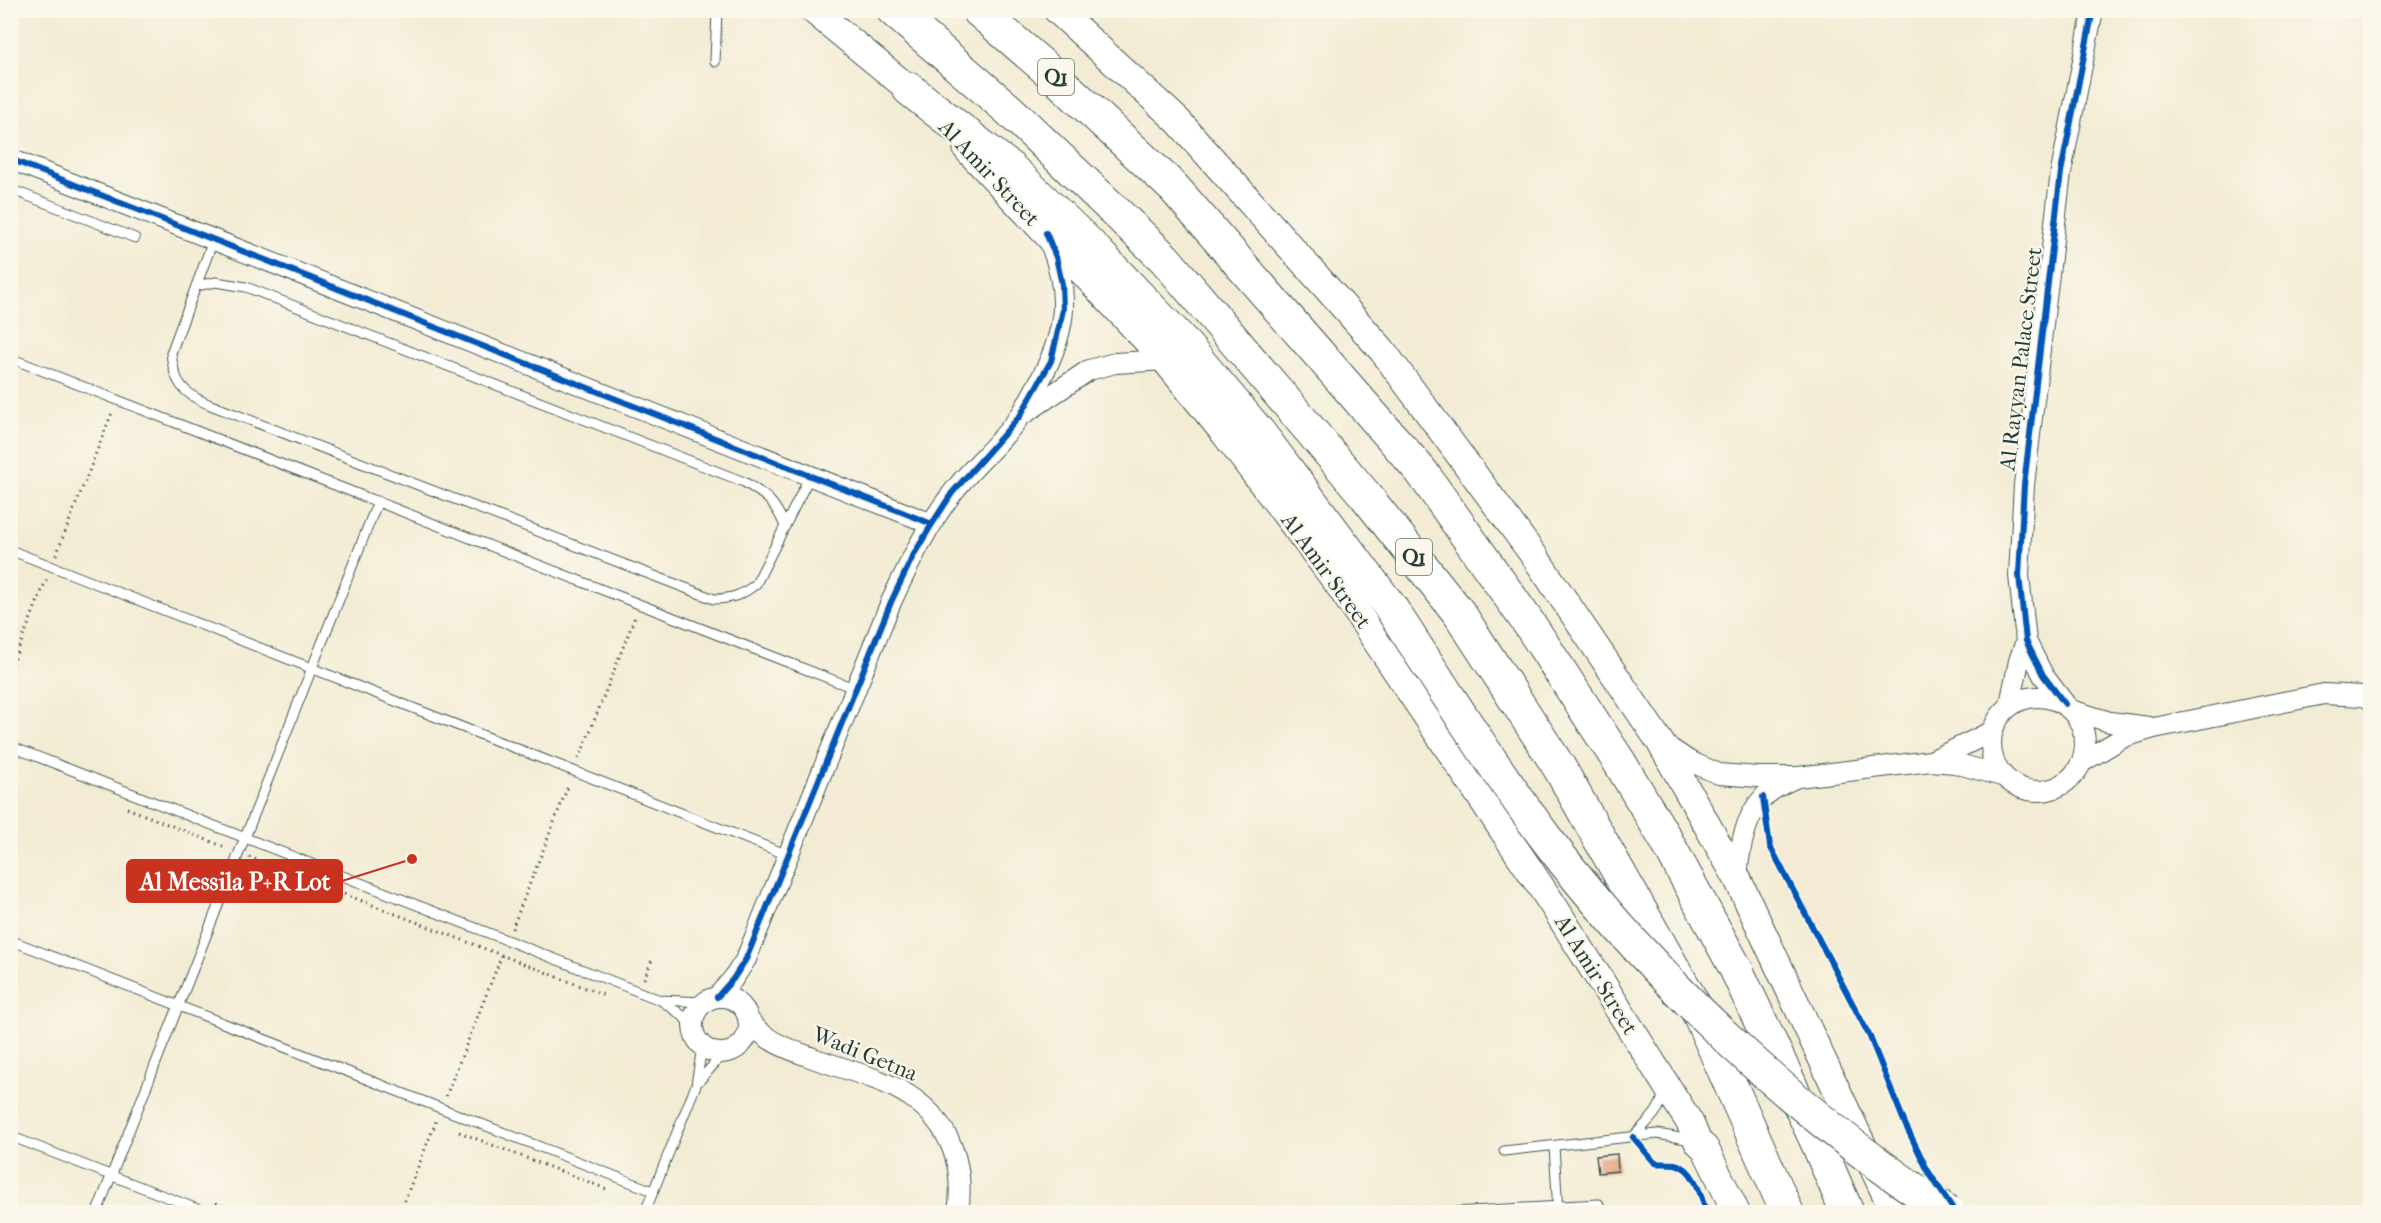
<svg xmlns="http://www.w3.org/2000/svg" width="2381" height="1223" viewBox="0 0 2381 1223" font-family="'IM FELL French Canon',serif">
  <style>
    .building { fill: #e29974 }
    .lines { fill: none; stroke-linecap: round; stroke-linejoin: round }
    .service-casing { stroke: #3f574c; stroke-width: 11 }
    .minor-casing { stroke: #3f574c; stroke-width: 22 }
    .secondary-casing { stroke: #3f574c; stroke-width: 29 }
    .trunk-casing { stroke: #3f574c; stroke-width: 35 }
    .motorway-casing { stroke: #3f574c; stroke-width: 35 }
    .path { stroke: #3f574c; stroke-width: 3; stroke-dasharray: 1.5 4.5; stroke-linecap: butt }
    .service { stroke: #fff; stroke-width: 9 }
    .minor { stroke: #fff; stroke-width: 20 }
    .secondary { stroke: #fff; stroke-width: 27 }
    .trunk { stroke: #fff; stroke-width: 33 }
    .motorway { stroke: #fff; stroke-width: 33 }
    .trunk-bridge-casing { stroke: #3f574c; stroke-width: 35; stroke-linecap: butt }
    .trunk-bridge { stroke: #fff; stroke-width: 33 }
    .cycleway-casing { stroke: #fbf7ec; stroke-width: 10 }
    .cycleway { stroke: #0057b8; stroke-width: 6 }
    .labels { text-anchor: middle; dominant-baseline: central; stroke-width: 4.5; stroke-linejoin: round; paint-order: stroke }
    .shield { fill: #fbf7ec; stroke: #61756b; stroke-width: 1.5 }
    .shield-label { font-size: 21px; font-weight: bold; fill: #1f3d34 }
    .street-label { font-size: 22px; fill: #1f3d34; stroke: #fbf7ec }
    .leader { fill: none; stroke: #c8321e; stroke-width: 2 }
    .callout-dot { fill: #c8321e; stroke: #fbf7ec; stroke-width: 2 }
    .callout { fill: #c8321e; stroke: #c8321e; stroke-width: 2 }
    .callout-label { font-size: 24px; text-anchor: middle; font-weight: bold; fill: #fff }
  </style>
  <rect width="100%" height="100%" fill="#fbf7ec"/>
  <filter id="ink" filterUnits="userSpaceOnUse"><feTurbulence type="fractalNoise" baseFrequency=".0167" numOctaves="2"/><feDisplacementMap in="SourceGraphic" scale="12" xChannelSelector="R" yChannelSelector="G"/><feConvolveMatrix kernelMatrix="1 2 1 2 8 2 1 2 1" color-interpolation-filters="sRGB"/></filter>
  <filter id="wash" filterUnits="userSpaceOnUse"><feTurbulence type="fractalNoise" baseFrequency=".008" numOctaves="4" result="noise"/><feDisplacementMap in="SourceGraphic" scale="24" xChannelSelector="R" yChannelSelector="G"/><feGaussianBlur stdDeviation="1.35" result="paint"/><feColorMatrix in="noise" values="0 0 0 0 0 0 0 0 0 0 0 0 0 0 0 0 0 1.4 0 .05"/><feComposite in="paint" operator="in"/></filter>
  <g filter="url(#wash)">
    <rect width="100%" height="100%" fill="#f3ebd3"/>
    <g id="blocks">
      <path class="building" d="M1617,1154l1,17 -20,2 -2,-17z"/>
    </g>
  </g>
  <g filter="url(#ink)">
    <use href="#blocks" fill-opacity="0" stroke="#3f574c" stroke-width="1.5"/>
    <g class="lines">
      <defs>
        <g id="service">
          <path d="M715,62l2,-52"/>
          <path d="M10,189l125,49"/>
          <path d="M214,238l-43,115c3,29 11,40 37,51l506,195c18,0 28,-4 42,-15l54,-108"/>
          <path d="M196,286l20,-4 30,5 498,195c23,14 30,19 41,44"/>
          <path d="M10,358l846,331"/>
          <path d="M10,550l778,305"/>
          <path d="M10,746l650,254 44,2"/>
          <path d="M10,940l643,251"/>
          <path d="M662,1001l21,15 10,13"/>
          <path d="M699,1081l25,-28"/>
          <path d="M10,1136l195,76"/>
          <path d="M1633,1137c12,-13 29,-26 30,-44"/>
          <path d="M1554,1146l4,66"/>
          <path d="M1504,1151l153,-17 35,6"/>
          <path d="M97,1212l281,-711"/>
          <path d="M645,1212l51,-127 6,-38"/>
          <path d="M1453,1212l146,-8"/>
        </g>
        <g id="minor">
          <path d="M10,159l922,365"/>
          <path d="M1025,413l64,-43 26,-7 50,-3"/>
          <circle cx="2038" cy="744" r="47"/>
          <path d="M2010,704l9,-43 7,-20"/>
          <path d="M2065,704l-22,-29 -17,-34 -7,-66 5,-90 37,-313 32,-162"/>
          <path d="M2071,710l39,12 39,5"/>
          <path d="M1662,743l27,18 30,13 39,3h40l133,-16 24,2 47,13"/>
          <path d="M1931,761l60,-29"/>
          <path d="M2082,762l42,-25 30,-9 170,-34 39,2 7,3"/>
          <path d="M1737,878c2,-27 7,-60 26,-80 8,-9 21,-15 32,-20"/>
          <circle cx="721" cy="1025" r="28"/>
          <path d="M717,997l16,-18 13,-20 145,-357c18,-38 36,-77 63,-111 20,-26 47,-48 66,-75 6,-8 11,-19 16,-28 29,-52 37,-91 13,-147"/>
          <path d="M748,1019c17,23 40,30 65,39 30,11 72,21 98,39 40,27 54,70 47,115"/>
        </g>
        <g id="secondary">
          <path d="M813,10l96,79 13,13"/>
          <path d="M1057,10l121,111 204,229 153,207 125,185 77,136 157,334"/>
          <path d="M967,149l198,211 60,74 111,147 217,324 137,218 8,19 7,6 31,64"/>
        </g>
        <path id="trunk" d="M909,89l102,80 78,75 90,94 81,96 131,174"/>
        <g id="motorway">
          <path d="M893,10l116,100 156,149 201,237 93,117 100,154 140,247 88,198"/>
          <path d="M978,10l73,63 123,115 247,283 111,157 88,135 46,77 70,129 81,173 30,70"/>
        </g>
      </defs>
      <use href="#service" class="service-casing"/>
      <use href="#minor" class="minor-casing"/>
      <use href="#secondary" class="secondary-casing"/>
      <use href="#trunk" class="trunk-casing"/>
      <use href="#motorway" class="motorway-casing"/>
      <g class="path">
        <path d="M56,555l57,-145"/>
        <path d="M10,670l37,-92"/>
        <path d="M579,759l56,-142"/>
        <path d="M127,808l100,40"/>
        <path d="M249,857l355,138"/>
        <path d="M512,929l57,-145"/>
        <path d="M644,979l9,-21"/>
        <path d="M446,1096l56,-141"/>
        <path d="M459,1132l150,58"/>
        <path d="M216,1203l24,9"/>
        <path d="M400,1212l37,-93"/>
      </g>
      <use href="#service" class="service"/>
      <use href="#minor" class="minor"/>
      <use href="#secondary" class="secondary"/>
      <use href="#trunk" class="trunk"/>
      <use href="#motorway" class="motorway"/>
      <defs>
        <path id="trunk-bridge" d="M1391,608c51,78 101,158 157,233 109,142 250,274 400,371"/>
      </defs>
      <use href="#trunk-bridge" class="trunk-bridge-casing"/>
      <use href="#trunk-bridge" class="trunk-bridge"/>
      <defs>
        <g id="cycleway">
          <path d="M10,159l922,365"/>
          <path d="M2065,704l-22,-29 -17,-34 -7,-66 5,-90 37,-313 32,-162"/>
          <path d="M1763,797l7,49 100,191 36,89 22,45 27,41"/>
          <path d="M717,997l16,-18 13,-20 145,-357 22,-46 19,-32 20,-31 68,-77 31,-55 12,-51 -1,-26 -6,-27 -10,-24"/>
          <path d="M1633,1137l22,26c6,1 13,0 20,1 20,4 26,32 31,48"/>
        </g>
      </defs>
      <use href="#cycleway" class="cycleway-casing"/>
      <use href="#cycleway" class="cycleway"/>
    </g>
  </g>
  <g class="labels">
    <g class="shield">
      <rect x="1038" y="59" width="36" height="36" rx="4.5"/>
      <rect x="1396" y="539" width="36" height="36" rx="4.5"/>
    </g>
    <g class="shield-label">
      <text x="1056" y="77">Q1</text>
      <text x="1414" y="557">Q1</text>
    </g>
    <g class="street-label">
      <text transform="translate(989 173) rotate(47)">Al Amir Street</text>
      <text transform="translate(2021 359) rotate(-83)">Al Rayyan Palace Street</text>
      <text transform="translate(1326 571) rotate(54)">Al Amir Street</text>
      <text transform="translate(1596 975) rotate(58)">Al Amir Street</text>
      <text transform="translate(865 1054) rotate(22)">Wadi Getna</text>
    </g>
  </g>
  <path class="leader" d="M412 859L342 881"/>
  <circle class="callout-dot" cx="412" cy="859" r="6"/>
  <rect class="callout" x="127" y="860" width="215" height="42" rx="6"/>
  <g class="callout-label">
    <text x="235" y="890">Al Messila P+R Lot</text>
  </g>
  <rect width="2381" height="1223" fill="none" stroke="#fbf7ec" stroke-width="36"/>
</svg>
